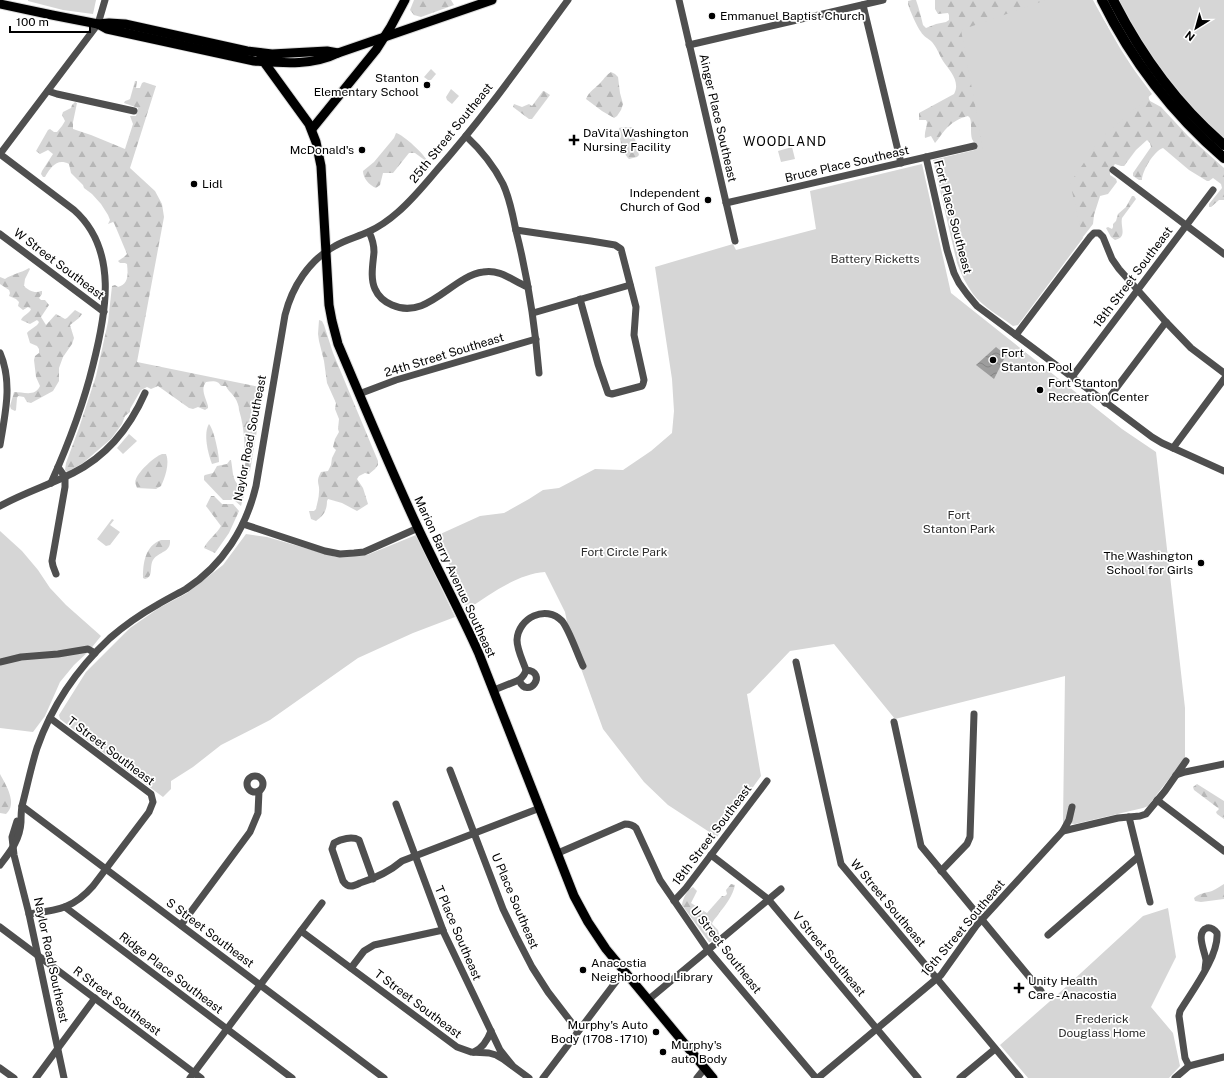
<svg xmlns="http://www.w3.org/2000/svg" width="1224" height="1078" viewBox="0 0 1224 1078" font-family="'Public Sans',sans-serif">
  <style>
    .forest { fill: url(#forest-firs) }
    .park { fill: #d6d6d6 }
    .water { fill: url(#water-waves) }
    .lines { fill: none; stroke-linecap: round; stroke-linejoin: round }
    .major-casing { stroke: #dbdbdb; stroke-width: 11 }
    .highway-casing { stroke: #dbdbdb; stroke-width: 12 }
    .minor { stroke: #4f4f4f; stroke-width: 7 }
    .major { stroke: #000; stroke-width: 9 }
    .highway { stroke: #000; stroke-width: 10 }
    .poi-dot { fill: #000; stroke: #fff; stroke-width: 1.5 }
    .labels { text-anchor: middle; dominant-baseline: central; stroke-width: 3.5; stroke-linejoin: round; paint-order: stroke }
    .poi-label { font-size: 12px; fill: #000; stroke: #fff; text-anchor: start }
    .street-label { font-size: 12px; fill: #000; stroke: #fff }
    .park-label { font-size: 12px; fill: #2d2d2d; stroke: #fff }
    .neighbourhood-label { font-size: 13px; letter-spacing: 1px; fill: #000; stroke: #fff }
  </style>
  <defs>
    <pattern id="forest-firs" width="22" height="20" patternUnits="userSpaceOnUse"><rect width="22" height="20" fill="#d6d6d6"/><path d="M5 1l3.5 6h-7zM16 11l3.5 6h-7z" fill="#b6b6b6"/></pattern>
    <pattern id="water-waves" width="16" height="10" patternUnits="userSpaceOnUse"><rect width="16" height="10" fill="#9d9d9d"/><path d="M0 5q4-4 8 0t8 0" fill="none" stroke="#858585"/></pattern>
  </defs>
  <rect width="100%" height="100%" fill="#fff"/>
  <g class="forest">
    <path d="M414,0h37l3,5 -33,12 -7,-2 -4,-5z"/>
    <path d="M912,0h4c3,8 5,17 7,25l3,3 10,-4 10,-2 3,-2v-5l-1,-2 -10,1 -3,-5v-9h157l28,48 28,44 1,7 1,2 11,6 27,29 36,32v32h-5l-8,7h-2v-3l13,-16 -1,-4 -8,-6 -4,3h-2l-18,-11 -26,-22c-9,3 -21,23 -21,32h-3l-6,-4v-3l18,-26 -1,-4 -3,-3 -11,10 -12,16h-3l-6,-2 -5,7v4l6,4 1,3 -9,12 -8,2 -6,19 -1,9 -10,13 -131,-81 22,-5 2,-3c0,-5 -2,-5 -4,-9 -2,-7 0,-15 -2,-21l-2,-2c-9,2 -17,7 -23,14 -4,4 -6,9 -10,13l-4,-7 -6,2c-1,-5 2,-11 2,-16l-1,-2h-7v-7l35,-19c7,-13 -5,-24 -11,-33 -4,-7 -6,-13 -11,-19 -3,-3 -9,-6 -11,-10 -4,-5 -11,-21 -13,-28v-3z"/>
    <path d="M611,72l4,2 3,3 2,16 3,11 -2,6 -4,6 -3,2 -12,-7 -16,-12c3,-8 10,-11 15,-17 4,-4 5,-7 10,-10z"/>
    <path d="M135,81h2l-1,7h4l2,-5 2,-1 12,4 -26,82 25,23 7,13 2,13 -27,145 127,26 -14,83 -2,1 -3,-2c0,-20 0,-41 -6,-60 0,-4 -2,-9 -4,-12 -3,-5 -7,-7 -9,-12h-5c-3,-6 -9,-5 -15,-4 -6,7 0,16 2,24v2l-3,2 -7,-3 -5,2 -4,-1 -31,-22 -7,3 -4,-2 -6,3 -11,19v3l-5,4 -3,8 -11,15 -28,24 -14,8 -2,1 -2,-2 1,-7 13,-35 17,-52 12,-54 4,-36 3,-1 3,2c11,-3 10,-13 9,-23l-2,-1h-5l-2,-2 6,-4 3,-3 -13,-31 -1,-1 -5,2 2,-4 -2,-5 -7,-11 -9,-10 -8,-6 -1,-3 -12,-12 -2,-9c-12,-6 -18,3 -24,13h-2l-2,-3 1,-3 11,-17 -5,-4 -8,4 -4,-3 12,-21 2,-1 4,3h3l5,-6 3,-5 -3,-6 1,-3 8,-4 1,-3 3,-3 2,1 -4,19v7l18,6 34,14 8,-25 -3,-8h6l2,-8 -14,-5 1,-2 3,-1 2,-1z"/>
    <path d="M543,91h1l6,4 -18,24h-3l-16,-12 1,-3 8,3 7,-3 3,2z"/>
    <path d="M623,127h9l7,28 -2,2 -8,2c-6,-5 -11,-24 -10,-31z"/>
    <path d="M396,133c8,2 29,22 32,29l-2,-1 -11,-8h-6l-16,20h-10l-3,12 -4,3c-7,-3 -13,-10 -13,-17l11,-9 20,-24z"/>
    <path d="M1132,196h2l2,3 -14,19c-2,9 6,19 -7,22l-4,-3 -5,-9 2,-1 4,2 1,-2v-3l3,-3 2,-7 8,-7z"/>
    <path d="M29,268l1,1 -5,10 -1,7c4,4 11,8 17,5h1v3l-3,4 2,2h4l4,5 -8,12 5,8 10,-11 9,5 2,-1 8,-8 7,4 -3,4 -9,7 4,13 -2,6 -9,13 -4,11v13l-6,10 -22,12 -4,-1 -3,-5 -6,-1 -1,2 -1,12 -1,1 -4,-2 -1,-3 4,-14c10,0 21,5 26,-6l-4,-9 -2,-17 1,-4 4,-3v-4l-2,-3 -7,-3 -3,-10c4,-5 10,-6 12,-11l-2,-2 -7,4 -9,-4c2,-5 9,-7 10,-11l-3,-2 -5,3 -5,-4 1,-4 -3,-3 -7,-3 1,-3 -1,-3 -9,-6v-7l5,2c7,-5 16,-6 24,-11z"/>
    <path d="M319,320l3,1 2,4 9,28 45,108v4l-3,4 -6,5 -4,-1 -6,3 -2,3 6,9 5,16 -11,7 -15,-8 -14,-4 -1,2c0,10 -4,15 -11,20l-5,-2 -2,-8h5l2,-2c1,-6 3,-11 3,-17 1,-9 -4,-9 2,-20l7,-1 3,-6 1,-7 4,-8 -3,-3 2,-8 4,-7 -1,-3 1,-10 -4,-10 1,-6 -9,-20 -3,-22 -5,-20 -1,-7z"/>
    <path d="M209,424c5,6 10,30 10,38l-7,2c-4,-10 -9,-31 -3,-40z"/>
    <path d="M162,454h4c4,9 -1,24 -5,32l-5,3 -19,-1 -1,-3c-1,-2 -1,-4 0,-6 3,-8 18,-22 26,-25z"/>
    <path d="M230,460h1c3,17 0,19 14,32l-4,14 -7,-6h-11l-19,-20v-4l1,-1 8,-2 4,-7 10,-2z"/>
    <path d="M211,496h3l8,8h11l6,7 -10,22 -14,20 -11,-5c4,-9 13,-14 17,-22l-15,-20z"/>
    <path d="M161,540h9c1,13 -11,11 -17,20 -4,7 1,17 -8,19l-2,-1c0,-15 2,-32 18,-38z"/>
    <path d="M0,774c6,11 18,30 6,40l-6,-1z"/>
    <path d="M1197,784l27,17v18l-7,-5 -1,-2 3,-3 -1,-1 -24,-18 -1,-3z"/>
    <path d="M731,884l4,1c-2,10 -9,20 -16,28 -2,4 -6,7 -7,11l6,6 1,4c-3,3 -6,8 -10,8l-27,-37c1,-7 5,-15 11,-18l4,4 -6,12 16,10 15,-17h3l2,-2 -1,-4z"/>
    <path d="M1224,884v15l-23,3 -6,-1 -1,-3c6,-5 11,-5 18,-7 5,-2 8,-5 12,-7z"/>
  </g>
  <g class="park">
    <path d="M28,0h68l-3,14 -30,-4 -35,-9z"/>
    <path d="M1046,0h47l30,55 29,39 -51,44 -31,45 13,55 -65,87 -5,1c-13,-10 -30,-19 -40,-32 -7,-10 -12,-20 -16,-31l-24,-103 50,-12 -22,-118z"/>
    <path d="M1117,0h107v140l-19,-18 -33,-35 -36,-51z"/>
    <path d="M431,69l5,5 -5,6h-3l-4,-3z"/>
    <path d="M451,89l8,7 -7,8 -5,-4 -1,-3z"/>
    <path d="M792,147l3,12 -14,3 -3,-11z"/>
    <path d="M922,164l29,129 171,136 34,23 29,256v50l-37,48 -5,2 -68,16 -12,-1 2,-147 -170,43 -61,-75 -44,7 -40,42 -3,1 14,82 -44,61 -49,-32 -24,-23 -41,-53 -32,-88 -6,-29 -20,-40c-29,2 -55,23 -79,38l-9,-29 -21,-45 44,-20 24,-3 25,-14 14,-9 16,-2 36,-19 28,1 28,-19 21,-18 2,-22 -2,-32 -17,-112 78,-23 3,6 80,-21 -6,-38z"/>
    <path d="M129,434l8,7 -14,13 -6,-6z"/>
    <path d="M112,519l2,1 -4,5 10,7 -10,13 -4,1 -9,-7z"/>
    <path d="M0,531l22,20 16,19 12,18 16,17 35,31 -12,15 -15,14 -14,17 -15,34 -12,16 -33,-4z"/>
    <path d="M246,534l21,3 69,20 31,-2 49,-20 39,82 -42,16 -55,25 -88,62 -49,25 -28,22 -22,14v8l-8,8 -54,-40 -49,-38 -1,-4 27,-43 44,-44 29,-20 28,-15 36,-28z"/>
    <path d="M1168,908l8,49 -25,50 22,26 7,33 -11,12h-141l-28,-33 57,-50 86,-79z"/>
  </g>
  <path class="water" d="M996,347l10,8 -12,24 -18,-14z"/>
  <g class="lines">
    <defs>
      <g id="major">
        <path d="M0,4l52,11 46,9 11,-1 16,1 122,27 25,3 55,-3 11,2"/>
        <path d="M98,24l9,5 147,32c28,2 58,5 84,-8l154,-53"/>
        <path d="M260,53l4,9 45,62 7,18 5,24 8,139 3,16 6,23c26,61 51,122 79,182 20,43 43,85 62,128l95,242 14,26 18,27 107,129"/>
        <path d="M312,129l64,-79 14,-22 15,-28"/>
      </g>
      <g id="highway">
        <path d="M1102,0c30,61 71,114 122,158"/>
        <path d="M1113,0c28,55 64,105 111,145"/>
      </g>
    </defs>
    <use href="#major" class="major-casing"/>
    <use href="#highway" class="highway-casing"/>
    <g class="minor">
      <path d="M679,0l56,241"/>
      <path d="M863,5l38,158"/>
      <path d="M689,45l194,-45"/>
      <path d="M48,91l9,3 77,17"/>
      <path d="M466,136c15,14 28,30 37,48 7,15 10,32 13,47 12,47 19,94 23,142"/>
      <path d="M926,157l21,93 7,23 5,10 8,11 10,12 175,131 10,6 62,28"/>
      <path d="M1113,170l111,84"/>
      <path d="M726,203l248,-57"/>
      <path d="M516,230l75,11 24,4 6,4 15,58 -2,28 10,45 -1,4 -1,2 -30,8 -4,-1 -10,-29 -18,-65"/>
      <path d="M369,232c3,6 5,13 5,20 -1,12 -4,26 1,37 3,7 10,13 17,16 35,16 60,-29 91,-33 19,-3 29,9 45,15"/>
      <path d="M0,234l104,78"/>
      <path d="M533,313l97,-28"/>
      <path d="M1016,335l74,-98 4,-4h5l4,4 9,22 7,10 47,53 25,26 33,25"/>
      <path d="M0,353c13,30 5,61 0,92"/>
      <path d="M1072,377l141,-187"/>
      <path d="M359,394l37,-14 140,-41"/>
      <path d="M1105,403l61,-81"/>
      <path d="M1173,448l51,-69"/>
      <path d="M51,483c17,-38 32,-77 42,-118 13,-51 26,-115 -19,-155l-74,-56 98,-130 7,-24"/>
      <path d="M0,506c23,-13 49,-21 73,-33 34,-17 57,-46 72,-80"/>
      <path d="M243,524l82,27 15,3 14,-1 10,-1 54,-24"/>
      <path d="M56,574l-3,-8 -1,-5 13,-74v-10l-7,-10"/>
      <path d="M0,662l21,-5 37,-3 30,-5 7,4"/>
      <path d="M796,662l45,202 179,214"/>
      <path d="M519,680c9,21 30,-8 7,-10"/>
      <path d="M494,690l25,-10c4,-3 6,-5 7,-10 -3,-9 -9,-20 -9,-30 1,-22 29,-36 45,-19 7,8 16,35 21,45"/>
      <path d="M894,722l27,124 120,145"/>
      <path d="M450,770l53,139 13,27 16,31 16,25 30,39"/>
      <path d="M1176,775l9,-3 39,-8"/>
      <circle cx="255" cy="784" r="8"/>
      <path d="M1157,800l67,51"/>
      <path d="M396,804l48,129 56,117 12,15"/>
      <path d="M22,806l362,272"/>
      <path d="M1129,817l21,85"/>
      <path d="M17,821l-5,16 2,18 15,59 35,164"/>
      <path d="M1063,831l6,-11 3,-13"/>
      <path d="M558,853l67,-29c5,0 8,1 11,4l24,52 48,70 108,128"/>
      <path d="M711,855l57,44 150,179"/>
      <path d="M0,865c10,-13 20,-25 21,-43 0,-5 0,-10 1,-16 5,-19 9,-39 15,-58 15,-43 41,-80 73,-110 15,-13 31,-24 47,-33 10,-6 20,-11 29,-16 37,-24 60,-61 70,-103l29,-171c7,-28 24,-55 50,-69 10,-6 22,-9 33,-14 11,-5 21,-12 30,-20 15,-13 27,-28 39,-42 48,-54 89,-113 131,-170"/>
      <path d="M941,871l26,-27 3,-7 4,-123"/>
      <path d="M373,879l-14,-39c-7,-4 -18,-1 -25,3l-2,6 11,32c2,3 5,5 8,5 3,0 7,-2 9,-3 16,-5 29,-11 42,-22l138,-53"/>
      <path d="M674,901l12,-13 81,-107"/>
      <path d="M65,907l227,171"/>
      <path d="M29,914c28,-4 44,-5 64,-28l56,-74 4,-10 -2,-8 -101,-76"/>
      <path d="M181,925l69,-93 8,-19 1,-22"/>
      <path d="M0,927l201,151"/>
      <path d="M301,931l156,116 14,5 18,1 7,2 7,4 26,19"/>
      <path d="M1048,935l90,-78"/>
      <path d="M351,968l13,-17 10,-6 69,-15"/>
      <path d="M648,1000l133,-111"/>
      <path d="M474,1052c9,-4 14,-13 17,-21"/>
      <path d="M1189,1066l-4,-8 -6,-42 1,-5c12,-20 39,-55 37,-78 -2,-3 -6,-6 -10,-5 -12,4 -2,24 -1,32 0,3 -1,7 -1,10"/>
      <path d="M0,1068l14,10"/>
      <path d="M36,1078l59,-80"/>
      <path d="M190,1078l132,-175"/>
      <path d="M543,1078l81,-107"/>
      <path d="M697,1078l8,-10"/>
      <path d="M818,1078l123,-103 35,-49 87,-95 55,-13 22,-2 6,-2 19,-23 21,-30"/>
      <path d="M960,1078l35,-29"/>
      <path d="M1175,1078l14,-12 35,-9"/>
    </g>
    <use href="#major" class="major"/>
    <use href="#highway" class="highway"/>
  </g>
  <g class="poi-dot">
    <circle cx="712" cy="16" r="4"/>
    <circle cx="427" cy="85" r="4"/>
    <path d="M572 134h4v4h4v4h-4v4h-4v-4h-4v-4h4z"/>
    <circle cx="362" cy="150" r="4"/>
    <circle cx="194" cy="184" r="4"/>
    <circle cx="708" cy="200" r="4"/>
    <circle cx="993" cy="360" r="4"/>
    <circle cx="1040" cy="390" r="4"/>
    <circle cx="1201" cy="563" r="4"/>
    <circle cx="583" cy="970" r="4"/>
    <path d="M1017 982h4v4h4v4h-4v4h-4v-4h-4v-4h4z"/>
    <circle cx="656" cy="1032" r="4"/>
    <circle cx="663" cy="1052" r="4"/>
  </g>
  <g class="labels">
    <g class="poi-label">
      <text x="720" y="16">Emmanuel Baptist Church</text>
      <text x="419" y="78" text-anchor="end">Stanton<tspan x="419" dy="14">Elementary School</tspan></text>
      <text x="583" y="133">DaVita Washington<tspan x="583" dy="14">Nursing Facility</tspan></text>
      <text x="354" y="150" text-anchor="end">McDonald's</text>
      <text x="202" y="184">Lidl</text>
      <text x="700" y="193" text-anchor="end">Independent<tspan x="700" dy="14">Church of God</tspan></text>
      <text x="1001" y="353">Fort<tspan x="1001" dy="14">Stanton Pool</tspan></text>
      <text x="1048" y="383">Fort Stanton<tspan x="1048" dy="14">Recreation Center</tspan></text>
      <text x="1193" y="556" text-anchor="end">The Washington<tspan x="1193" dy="14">School for Girls</tspan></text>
      <text x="591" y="963">Anacostia<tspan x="591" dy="14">Neighborhood Library</tspan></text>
      <text x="1028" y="981">Unity Health<tspan x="1028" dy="14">Care - Anacostia</tspan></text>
      <text x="648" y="1025" text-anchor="end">Murphy's Auto<tspan x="648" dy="14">Body (1708 - 1710)</tspan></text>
      <text x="671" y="1045">Murphy's<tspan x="671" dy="14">auto Body</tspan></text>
    </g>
    <g class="street-label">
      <text transform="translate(718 118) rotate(77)">Ainger Place Southeast</text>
      <text transform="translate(451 133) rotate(-51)">25th Street Southeast</text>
      <text transform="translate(847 164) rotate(-13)">Bruce Place Southeast</text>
      <text transform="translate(953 217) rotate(75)">Fort Place Southeast</text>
      <text transform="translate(59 264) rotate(37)">W Street Southeast</text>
      <text transform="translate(1133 277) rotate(-53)">18th Street Southeast</text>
      <text transform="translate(444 355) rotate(-17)">24th Street Southeast</text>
      <text transform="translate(250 438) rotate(-79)">Naylor Road Southeast</text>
      <text transform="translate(455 577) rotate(65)">Marion Barry Avenue Southeast</text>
      <text transform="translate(111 751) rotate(37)">T Street Southeast</text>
      <text transform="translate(712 835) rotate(-53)">18th Street Southeast</text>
      <text transform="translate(515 901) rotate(67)">U Place Southeast</text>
      <text transform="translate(888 903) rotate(50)">W Street Southeast</text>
      <text transform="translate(963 928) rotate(-50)">16th Street Southeast</text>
      <text transform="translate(210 933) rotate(37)">S Street Southeast</text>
      <text transform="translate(458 933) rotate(67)">T Place Southeast</text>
      <text transform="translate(726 950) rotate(52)">U Street Southeast</text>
      <text transform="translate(829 954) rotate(50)">V Street Southeast</text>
      <text transform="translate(51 960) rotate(78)">Naylor Road Southeast</text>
      <text transform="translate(171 973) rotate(37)">Ridge Place Southeast</text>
      <text transform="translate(117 1001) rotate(37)">R Street Southeast</text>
      <text transform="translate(418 1004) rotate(37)">T Street Southeast</text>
    </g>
    <g class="park-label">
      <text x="875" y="259">Battery Ricketts</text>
      <text x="959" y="515">Fort<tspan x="959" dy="14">Stanton Park</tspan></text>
      <text x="624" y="552">Fort Circle Park</text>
      <text x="1102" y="1019">Frederick<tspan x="1102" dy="14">Douglass Home</tspan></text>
    </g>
    <g class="neighbourhood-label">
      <text x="785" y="141">WOODLAND</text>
    </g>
  </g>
  <g transform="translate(1196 28) rotate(217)" stroke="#ffffff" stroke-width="3" paint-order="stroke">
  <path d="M0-3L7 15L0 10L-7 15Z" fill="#000000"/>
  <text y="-6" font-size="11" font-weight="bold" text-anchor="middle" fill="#000000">N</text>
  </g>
  <path d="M10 26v6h80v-6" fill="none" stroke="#000000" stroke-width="2"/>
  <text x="16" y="26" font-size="12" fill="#000000" stroke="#ffffff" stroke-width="3" paint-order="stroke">100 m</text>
</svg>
